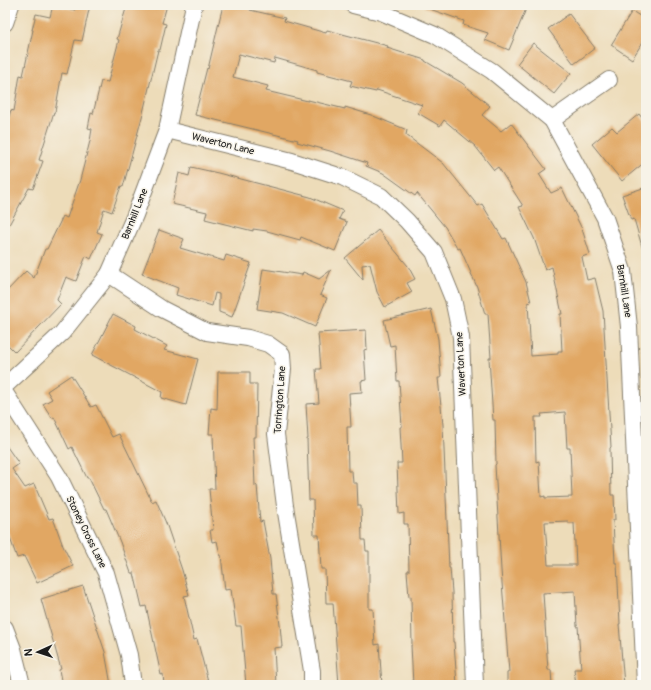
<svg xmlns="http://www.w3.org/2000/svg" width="651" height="690" viewBox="0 0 651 690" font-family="Pangolin,sans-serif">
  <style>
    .building { fill: #e1a764; fill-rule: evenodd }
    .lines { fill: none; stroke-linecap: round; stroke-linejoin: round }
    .street-casing { stroke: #847c6a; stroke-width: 18 }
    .street { stroke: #fff; stroke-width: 16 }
    .labels { text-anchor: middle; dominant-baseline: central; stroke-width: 3; stroke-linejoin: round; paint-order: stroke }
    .street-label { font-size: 10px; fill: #1c1c1c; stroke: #f7f3e8 }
  </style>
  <rect width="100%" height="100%" fill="#f7f3e8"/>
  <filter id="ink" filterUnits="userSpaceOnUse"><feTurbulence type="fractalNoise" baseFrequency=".025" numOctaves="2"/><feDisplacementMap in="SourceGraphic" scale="8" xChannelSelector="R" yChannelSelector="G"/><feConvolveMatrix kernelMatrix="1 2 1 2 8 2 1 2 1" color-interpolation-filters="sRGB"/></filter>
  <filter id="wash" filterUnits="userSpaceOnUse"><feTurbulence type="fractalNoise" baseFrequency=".012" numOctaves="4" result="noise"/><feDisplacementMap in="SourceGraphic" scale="16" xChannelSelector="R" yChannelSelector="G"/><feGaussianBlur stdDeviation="0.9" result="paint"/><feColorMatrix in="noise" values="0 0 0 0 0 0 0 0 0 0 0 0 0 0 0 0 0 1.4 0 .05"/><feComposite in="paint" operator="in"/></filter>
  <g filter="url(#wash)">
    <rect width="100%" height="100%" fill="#eddcb9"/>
    <g id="blocks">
      <g class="building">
        <path d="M53,5l22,5 1,-5h14l-8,36 -7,-1 -8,34 -5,-1 -7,39h-1l-15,48 4,1 -10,28 -4,-1 -24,44v-103l6,-19 3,1 6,-36 3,1 10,-46h-1l4,-16 14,3z"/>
        <path d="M127,5h40l-5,18 4,1 -6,26h-2l-16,67 -19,70 -2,-1 -9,26 -8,-3 -7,23 5,2 -11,25 -5,-3 -10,25 -10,-4 -9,23 4,4 -46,48 -10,-10v-49l21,-22 8,7 11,-29h2l16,-33 4,2 13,-38 10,-39 2,-12 -4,-1 3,-15 2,1 8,-33 7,1 11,-42 -2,-1z"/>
        <path d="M223,5h12l15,4v1l35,8 -1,3 42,12 1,-3 61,16 -1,2 38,12v1l37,22 28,23 -8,9 19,16 10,-8 35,46 -7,5 12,19 11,-5 20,41 8,25 -8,3 5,23 8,-2 8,33 8,136 -1,1 1,47h3l1,25h-2l2,43h2l3,61h-1l5,61h-48l-2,-16h7l-3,-43h-1l-2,-35 -32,2 5,77h3l1,15h-45v-12l2,-1 -8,-102 -6,-105 1,-1 -1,-44h-2l-4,-62h2l-3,-44h-3l-8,-27 -17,-39 -2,1 -13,-22 -28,-34 -2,3 -32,-23 -17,-7 1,-3 -37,-12 -33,-9 1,-2 -103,-25 12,-47 1,1zM239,54l35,9 1,-5 42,12v2l35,9 -2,5 26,6 1,-2 45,15 -4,8 22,13 4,-6 31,26 19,24 4,-3 25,39 -4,1 15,31 11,32 7,-3 10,47h-2l2,37h-4v3l-27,2 -3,-53 3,-1 -5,-20 -20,-44 -3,1 -21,-35 -4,2 -35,-43 -37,-28 1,-5 -36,-15 -26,-8v2l-37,-9v1l-42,-10 2,-5 -35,-9zM565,412l2,36h3l2,49 -27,1v-2l-4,1 -2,-36 -3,1 -1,-45h7l-1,-3zM568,521v2h6l2,42h-28l-3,-43z"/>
        <path d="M425,5h90l11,4 -17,41 -24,-10 3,-7 -25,-8 1,-4 -40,-14z"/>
        <path d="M632,11l14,9v17l-14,22 -21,-14z"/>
        <path d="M569,14l26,34 -21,16 -26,-35z"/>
        <path d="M533,43l38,30 -17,21 -37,-30z"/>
        <path d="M639,114l7,9v38l-24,20 -30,-37 20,-17 5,5z"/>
        <path d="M191,167l27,6 92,24 33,14 -4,8 8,3 -12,29 -34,-14 -1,3 -33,-9 -14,-2v2l-48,-12 2,-7 -35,-8 7,-31 10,3z"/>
        <path d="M646,187v62l-3,1 -9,-31 -3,1 -9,-25z"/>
        <path d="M159,230l25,9 -4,9 44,13 2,-6 25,8 -19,54 -13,-5v-18l-4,-1 -3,13 -36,-11 2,-7 -36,-14z"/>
        <path d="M378,230l30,36 7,13 -8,4 5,9 -27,15 -8,-15 -7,-28 -8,1 1,15 -18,-22z"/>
        <path d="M263,269l39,6 1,-3 16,7 12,-9 -11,25 7,3 -12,29 -32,-14 -26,-4z"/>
        <path d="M431,309l7,30 3,39h-3l5,47 6,143h1l2,24 1,50h1l3,43h-44l-2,-40h1l-1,-49 -2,1 -2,-26h2l-1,-47h-4v-11l-5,1 -1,-24 -1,-27h5l-2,-36h2l-3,-46h-2l-2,-36 -5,1 -6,-26z"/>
        <path d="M113,314l23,12 -1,3 32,17 -3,4 34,9 -12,46 -25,-7 1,-6 -70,-37z"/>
        <path d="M366,330l1,19 -3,1 2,30 -5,1 1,11 -13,1 2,34h-4l1,44h4l1,12h4l1,23h3l1,34h3l1,11h3v58h4l2,36 4,-1 3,41h-43l-6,-82h-7l-1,-34h-4l-2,-34h-5l-1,-35h-4l-2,-61h1l-2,-35 13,-1 -3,-34h5l-3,-36z"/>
        <path d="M218,372h32v12h7l-1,53h-3l2,49 2,-1 3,37 3,-1 7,38 3,35h3l4,31 2,22 -8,1 2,37h-30l-5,-59h-5l-5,-37 -6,1 -4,-35h-1l-3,-14 -5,1 -2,-12h3l-4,-41h6l-2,-55h-4l2,-26 6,1z"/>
        <path d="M71,375l20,32 5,-2 16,32 7,-3 33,68 4,-2 10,23 16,47 7,25 -5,1 10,44 3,-1 12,46h-45l-1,-11 -2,1 -15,-69 -4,1 -8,-34h-3l-11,-31 -14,-33h-2l-15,-31h-2l-15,-31 -3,2 -15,-32 -2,1 -9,-14 9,-5 -5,-8z"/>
        <path d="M5,444l14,20 -7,5 13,19 9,-4 15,35 4,-1 10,28 10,20 -36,17 -13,-27 -7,2 -12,-34z"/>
        <path d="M83,586l22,66 6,33h-49l-3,-15 2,-1 -20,-70z"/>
      </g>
    </g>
  </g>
  <g filter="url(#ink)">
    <use href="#blocks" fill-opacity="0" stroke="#847c6a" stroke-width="1"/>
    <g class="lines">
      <defs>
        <g id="street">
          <path d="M353,5l28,7 54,23 57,36 60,49 53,98 18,53 6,56 16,358"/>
          <path d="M5,23l6,-18"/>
          <path d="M552,120l57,-40"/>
          <path d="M167,130l125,31 50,16 39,19 26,25 27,31 19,47 8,38 14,348"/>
          <path d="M109,274l53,35 45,23 41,6 20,6 14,10 1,15 -7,65 9,72 27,165v14"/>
          <path d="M5,386l57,-53 47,-59 26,-59 32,-85 27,-125"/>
          <path d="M5,393l54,84 47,96 23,82 4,30"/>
          <path d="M5,628l8,21 9,36"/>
        </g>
      </defs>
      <use href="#street" class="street-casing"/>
      <use href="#street" class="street"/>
    </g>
  </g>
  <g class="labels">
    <g class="street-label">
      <text transform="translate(223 144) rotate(14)">Waverton Lane</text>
      <text transform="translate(135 214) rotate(-68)">Barnhill Lane</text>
      <text transform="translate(624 291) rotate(81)">Barnhill Lane</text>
      <text transform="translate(461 364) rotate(-93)">Waverton Lane</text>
      <text transform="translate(280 400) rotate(-86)">Torrington Lane</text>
      <text transform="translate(86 532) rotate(64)">Stoney Cross Lane</text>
    </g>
  </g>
  <rect width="651" height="690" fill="none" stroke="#f7f3e8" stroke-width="20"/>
  <g transform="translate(38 652) rotate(267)" stroke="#f7f3e8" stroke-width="3" paint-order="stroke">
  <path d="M0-3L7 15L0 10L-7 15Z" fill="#1c1c1c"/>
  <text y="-6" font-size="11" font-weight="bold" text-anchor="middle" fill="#1c1c1c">N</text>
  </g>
</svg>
